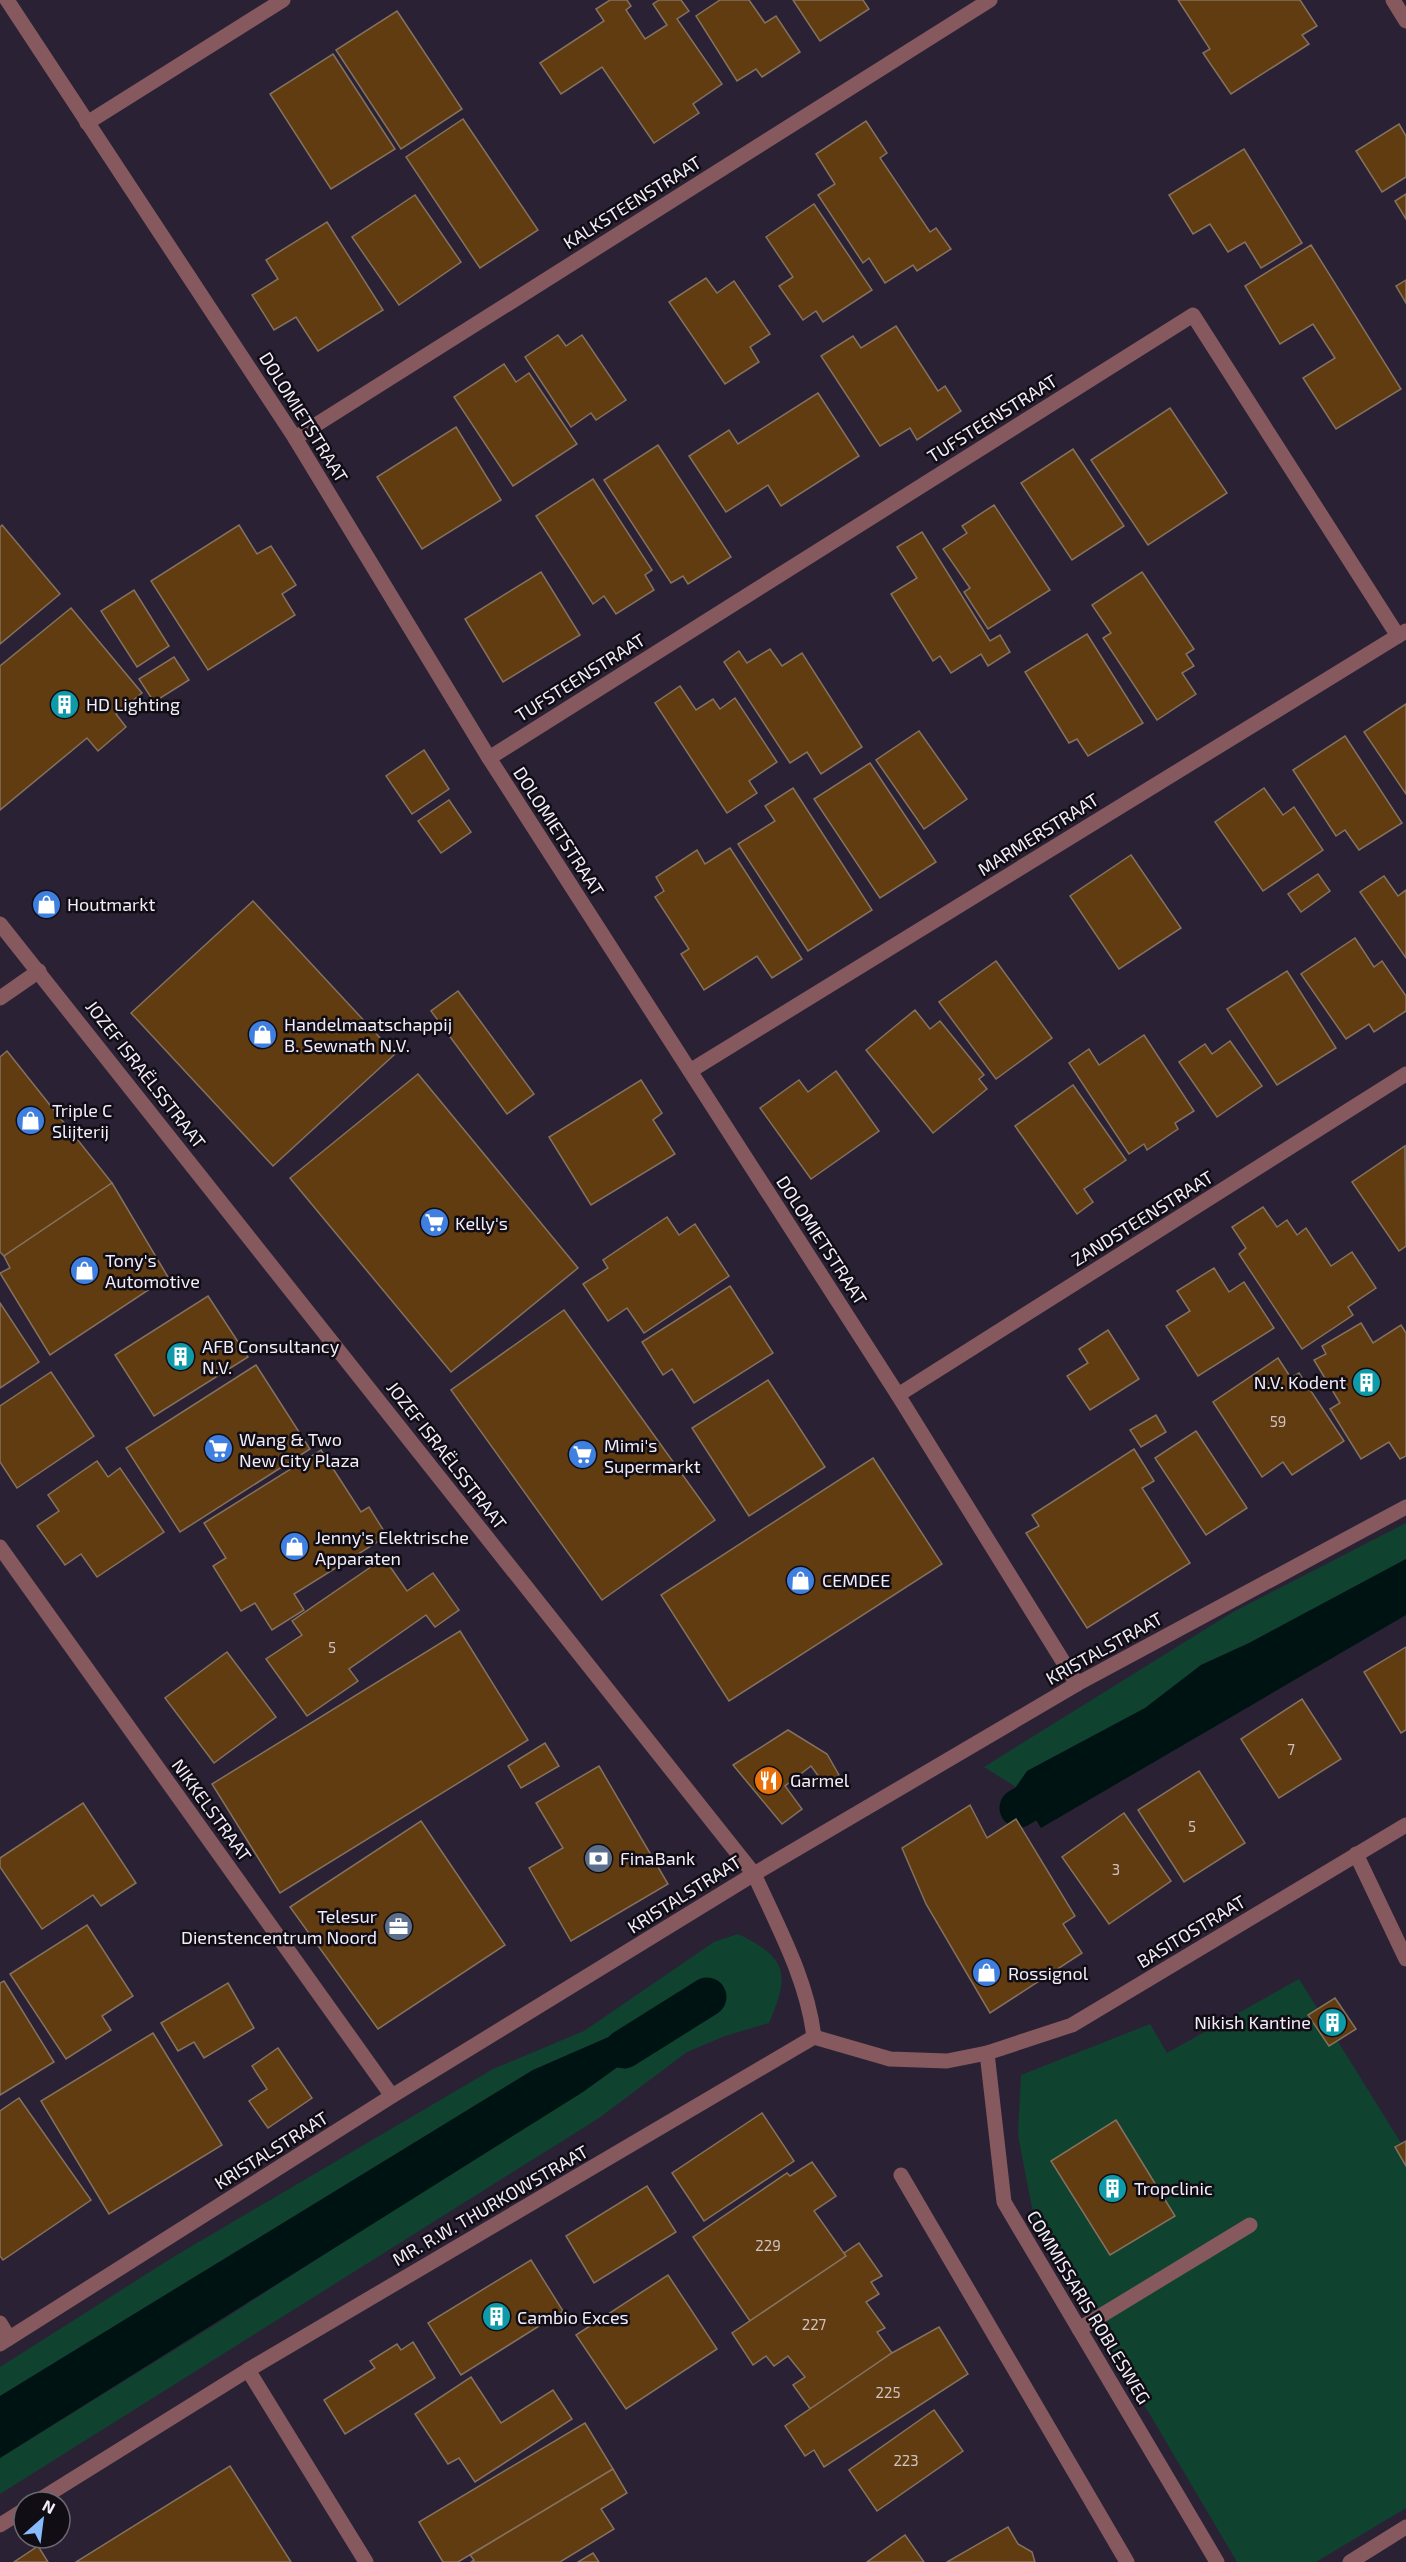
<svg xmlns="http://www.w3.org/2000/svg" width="1406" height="2562" viewBox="0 0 1406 2562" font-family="'Exo 2',sans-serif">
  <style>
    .green { fill: #0f432f }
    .water { fill: #001313 }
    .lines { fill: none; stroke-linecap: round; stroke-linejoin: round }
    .canal { stroke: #001313; stroke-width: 39 }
    .building { fill: #603c10; stroke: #84715f; stroke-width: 1.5 }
    .service { stroke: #86595f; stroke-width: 15 }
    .minor { stroke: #86595f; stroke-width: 15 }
    .tertiary { stroke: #86595f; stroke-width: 15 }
    .labels { text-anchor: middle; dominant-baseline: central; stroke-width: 5; stroke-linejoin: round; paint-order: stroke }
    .number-label { font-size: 15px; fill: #cec1bf }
    .street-label { font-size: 18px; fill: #f2edf9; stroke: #110d15 }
    .poi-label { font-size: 18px; fill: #f2edf9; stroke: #110d15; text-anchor: start }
  </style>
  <rect width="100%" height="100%" fill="#2a2234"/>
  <g class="green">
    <path d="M1406,1523v36l-157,84 -48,22 -56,43 -118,63 -11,16 -32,-20 249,-155z"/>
    <path d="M738,1934c50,24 52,40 31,89l-44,13 -38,16 -88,66 -599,376v-36l218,-135 455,-295 -7,-16 -133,58 -533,326v-29l175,-111 318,-187 91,-38 130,-89z"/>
    <path d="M1299,1979l107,172v357l-90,54h-79l-203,-344 -16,-83 3,-60 129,-51 17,29z"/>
  </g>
  <g class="water">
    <path d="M1406,1559v56l-365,213 -25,-41 11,-16 118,-63 56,-43 48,-22z"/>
    <path d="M666,2012l7,15 -90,65 -583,366v-62l533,-326z"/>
  </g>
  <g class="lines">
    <g class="canal">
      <path d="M1019,1808l52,-31"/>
      <path d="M624,2049l83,-52"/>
    </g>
  </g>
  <g class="building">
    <path d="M610,0h17l4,6 -5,4 19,29 22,-14 -14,-21 6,-4h22l8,11 -12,8 45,65 -29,20 6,9 -45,30 -52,-76 -41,27 -21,-31 64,-42 -8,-12z"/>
    <path d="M720,0h29l16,23 11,-7 24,36 -38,25 -6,-8 -19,12 -41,-65z"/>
    <path d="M793,0h70l6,9 -49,32z"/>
    <path d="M1178,0h122l17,26 -15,9 7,9 -78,50 -28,-41 7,-4z"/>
    <path d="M397,11l65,98 -61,40 -65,-99z"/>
    <path d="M333,54l62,95 -64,40 -61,-95z"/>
    <path d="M463,119l75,111 -58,38 -74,-111z"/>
    <path d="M866,121l21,32 -7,5 50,74 6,-4 15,21 -34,22 -4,-6 -28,18 -16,-25 -6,5 -45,-68 17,-11 -19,-30z"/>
    <path d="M1399,124l7,12v41l-24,15 -26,-41z"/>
    <path d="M1244,149l58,94 -41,25 -16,-26 -17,10 -18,-28 -17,10 -24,-39z"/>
    <path d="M1406,194v25l-11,-18z"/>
    <path d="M415,195l46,67 -62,43 -47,-68z"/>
    <path d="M814,204l58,86 -49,32 -7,-11 -13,9 -24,-34 14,-9 -27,-40z"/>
    <path d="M327,222l56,88 -65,41 -22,-34 -22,13 -22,-35 26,-16 -12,-19z"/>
    <path d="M1311,245l90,144 -65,40 -33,-51 32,-20 -22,-34 -33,20 -35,-58z"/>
    <path d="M706,278l11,15 17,-12 36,53 -20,13 9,15 -34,22 -56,-82z"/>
    <path d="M1406,280v23l-10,-17z"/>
    <path d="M896,326l42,65 7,-5 16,25 -44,29 -7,-12 -30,18 -59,-90 32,-20 8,12z"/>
    <path d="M558,335l8,11 16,-11 44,65 -30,20 -5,-7 -20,14 -46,-70z"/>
    <path d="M504,364l12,18 13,-9 48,71 -64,42 -59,-89z"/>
    <path d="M818,393l41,63 -78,50 -13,-21 -42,27 -37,-56 40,-26 9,14z"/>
    <path d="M1170,408l57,85 -79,52 -57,-85z"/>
    <path d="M456,427l45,73 -79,49 -45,-72z"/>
    <path d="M658,445l73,112 -43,27 -5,-8 -12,7 -67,-103z"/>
    <path d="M1073,449l51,77 -52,34 -51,-77z"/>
    <path d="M593,479l59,91 -7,5 9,15 -38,24 -12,-18 -11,8 -57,-88z"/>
    <path d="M994,505l56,85 -62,39 -24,-37 6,-4 -27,-39 24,-16 -5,-7z"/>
    <path d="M2,525l58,69 -60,50v-117z"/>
    <path d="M239,525l18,29 14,-8 25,39 -14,9 13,21 -87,55 -57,-89z"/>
    <path d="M922,532l68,109 10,-6 10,17 -22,14 -7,-12 -30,19 -11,-17 -7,5 -42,-67 26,-16 -20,-31z"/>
    <path d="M541,572l39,63 -77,47 -38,-63z"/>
    <path d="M1142,572l52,77 -8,5 8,12 -12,7 14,21 -39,26 -54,-82 8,-5 -19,-28z"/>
    <path d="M134,590l35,56 -32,21 -36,-56z"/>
    <path d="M71,608l71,85 -26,21 10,13 -28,24 -11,-13 -87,72v-144z"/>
    <path d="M1087,634l56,89 -55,33 -11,-17 -8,4 -44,-71z"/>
    <path d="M770,649l12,17 20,-13 60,94 -41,27 -14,-22 -17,11 -66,-101 15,-11 8,12z"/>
    <path d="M174,657l15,23 -35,22 -15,-23z"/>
    <path d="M680,686l16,24 17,-11 7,10 15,-11 42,64 -28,19 8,12 -30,20 -72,-110z"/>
    <path d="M1406,704v90l-42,-62z"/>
    <path d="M919,731l48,68 -43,30 -48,-69z"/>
    <path d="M1345,736l57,87 -43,27 -14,-20 -9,6 -43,-66z"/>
    <path d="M424,750l25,39 -37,25 -26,-38z"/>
    <path d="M870,763l66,99 -56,36 -66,-99z"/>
    <path d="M793,788l79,122 -64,41 -70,-107 37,-23 -10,-15z"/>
    <path d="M1264,788l19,27 11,-8 29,43 -60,41 -48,-69z"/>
    <path d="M449,800l22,32 -30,21 -23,-32z"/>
    <path d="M730,848l72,111 -30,19 -15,-22 -53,34 -23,-36 8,-5 -34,-52 9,-6 -8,-14 41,-27 8,14z"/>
    <path d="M1131,855l50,73 -62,41 -49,-73z"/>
    <path d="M1318,874l12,17 -29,21 -13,-18z"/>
    <path d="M1384,876l14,20 8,-6v68l-46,-66z"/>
    <path d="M253,901l142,153 -122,112 -142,-153z"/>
    <path d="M1355,938l19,29 8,-6 24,35v15l-32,21 -5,-8 -23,15 -45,-65z"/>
    <path d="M996,961l56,77 -56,41 -57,-77z"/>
    <path d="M1287,971l49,77 -59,37 -50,-76z"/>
    <path d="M458,991l76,103 -27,20 -76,-103z"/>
    <path d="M915,1010l15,19 10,-8 44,54 -5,4 8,10 -54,44 -67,-83z"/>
    <path d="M1144,1035l50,76 -19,12 3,6 -31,21 -3,-6 -15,10 -60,-91 20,-14 10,16z"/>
    <path d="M1230,1041l32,45 -45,31 -38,-55 26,-18 7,10z"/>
    <path d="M7,1051l105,132 -108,73 -4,-4v-195z"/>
    <path d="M836,1071l43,60 -68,48 -51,-71 39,-28 9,12z"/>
    <path d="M418,1074l160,194 -127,104 -161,-194z"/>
    <path d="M641,1080l21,33 -9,7 22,34 -84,51 -42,-68z"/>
    <path d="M1073,1085l53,75 -42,29 9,13 -16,12 -62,-88z"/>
    <path d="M1405,1146l1,100 -7,5 -47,-69z"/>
    <path d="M112,1183l56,94 -118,78 -50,-82 10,-5 -6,-12z"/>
    <path d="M1263,1207l14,20 10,-7 10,15 9,-7 25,38 21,-14 24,36 -28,19 5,8 -51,34 -63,-95 7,-6 -14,-21z"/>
    <path d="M667,1217l12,18 16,-11 34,52 -85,57 -17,-25 -19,13 -25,-37 25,-16 -5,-8z"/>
    <path d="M1214,1268l15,24 15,-10 30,46 -76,48 -32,-50 24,-15 -13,-20z"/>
    <path d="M730,1286l43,67 -79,50 -22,-34 -9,6 -21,-33z"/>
    <path d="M208,1296l40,61 -94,59 -39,-61z"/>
    <path d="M0,1303l39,59 -39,26z"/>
    <path d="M564,1310l151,210 -113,80 -151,-210z"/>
    <path d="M1361,1323l12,20 28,-18 5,8v123l-6,3 -11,-17 -28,17 -31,-50 10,-6 -26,-43 12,-6 -4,-8z"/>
    <path d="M1108,1330l31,49 -49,31 -23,-34 21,-13 -9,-14z"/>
    <path d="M1278,1358l13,20 8,-5 45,68 -52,34 -9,-13 -21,15 -49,-75z"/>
    <path d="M256,1365l54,84 -130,83 -54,-84z"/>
    <path d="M51,1372l43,64 -77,52 -17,-26v-56z"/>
    <path d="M768,1380l57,87 -76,49 -57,-88z"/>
    <path d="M1156,1415l10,17 -25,15 -11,-17z"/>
    <path d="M1196,1431l51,77 -41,27 -51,-77z"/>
    <path d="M1134,1449l20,32 -12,7 48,75 -103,65 -61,-95 13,-7 -7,-11z"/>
    <path d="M321,1450l40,62 8,-5 18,29 -93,58 10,16 -32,20 -17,-27 -14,8 -28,-45 13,-8 -22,-35z"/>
    <path d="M873,1458l69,106 -213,137 -68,-106z"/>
    <path d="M97,1461l11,16 12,-9 44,64 -67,45 -16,-23 -16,11 -28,-39 22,-15 -11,-16z"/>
    <path d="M384,1558l23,33 26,-18 26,37 -24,17 -9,-12 -77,54 9,12 -51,35 -41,-57 36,-24 -10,-14z"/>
    <path d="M460,1631l68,109 -248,153 -68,-109z"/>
    <path d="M1406,1647v83l-5,3 -37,-61z"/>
    <path d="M227,1652l49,65 -62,46 -49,-65z"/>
    <path d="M1302,1699l39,60 -62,39 -38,-59z"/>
    <path d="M788,1730l39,24 12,21 -14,10 -14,-19 -26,20 17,23 -20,15 -49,-59z"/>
    <path d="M545,1743l14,23 -38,22 -13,-22z"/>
    <path d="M599,1766l69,118 -97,57 -42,-73 34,-20 -27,-45z"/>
    <path d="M1199,1771l46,72 -61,39 -46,-72z"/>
    <path d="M83,1803l53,80 -35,23 -8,-11 -51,34 -42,-62v-9z"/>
    <path d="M970,1805l17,33 29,-19 59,97 -12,8 19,29 -92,60 -64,-109 -24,-56z"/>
    <path d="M1124,1813l47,68 -62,43 -47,-67z"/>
    <path d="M421,1821l84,124 -127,84 -88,-122z"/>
    <path d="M87,1925l46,71 -31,20 9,14 -45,29 -56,-85z"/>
    <path d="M4,1981l50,81 -54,33v-112z"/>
    <path d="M228,1983l26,45 -50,30 -10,-16 -16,9 -17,-28z"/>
    <path d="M1335,1998l21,31 -27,17 -21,-31z"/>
    <path d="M153,2033l69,112 -113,69 -68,-113z"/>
    <path d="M278,2048l34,50 -44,30 -19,-27 18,-12 -15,-23z"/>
    <path d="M19,2098l72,102 -88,60 -3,-4v-145z"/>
    <path d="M762,2113l32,48 -90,60 -32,-48z"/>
    <path d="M1116,2120l59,96 -65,39 -59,-94z"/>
    <path d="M1406,2141v25l-11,-19z"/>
    <path d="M812,2162l24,34 -22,15 32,45 -96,65 -57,-84 94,-64 3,3z"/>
    <path d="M647,2186l29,46 -82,51 -28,-47z"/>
    <path d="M859,2243l23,33 -11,6 8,12 -13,8 19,26 -8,4 15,21 -81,57 -18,-25 12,-8 -17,-21 -14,10 -8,-10 -13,9 -21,-32 114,-77 -2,-3z"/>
    <path d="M531,2260l32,51 -102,64 -33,-52z"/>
    <path d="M668,2275l49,74 -91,60 -50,-74z"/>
    <path d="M939,2327l29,47 -144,93 -10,-17 -9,6 -20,-30 107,-73z"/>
    <path d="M413,2342l22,36 -90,56 -21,-34 51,-32 -5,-7 27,-17 4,6z"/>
    <path d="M471,2377l30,46 52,-33 19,29 -97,63 -16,-24 -11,6 -33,-50z"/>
    <path d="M934,2410l29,41 -86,60 -28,-41z"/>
    <path d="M585,2423l28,46 -155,93h-15l-24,-40z"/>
    <path d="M230,2466l61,96h-215z"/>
    <path d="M613,2469l14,24 -26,16 13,20 -54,33h-89l3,-2 -4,-5z"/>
    <path d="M1008,2527l10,17 14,8 3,10h-88z"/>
    <path d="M905,2535l19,27h-57z"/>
    <path d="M38,2546l10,16h-34z"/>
    <path d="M593,2553l6,9h-21z"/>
  </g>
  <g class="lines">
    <g class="service">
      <path d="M1356,1854l50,105"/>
      <path d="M1079,2329l171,-104"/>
    </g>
    <g class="minor">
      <path d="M7,0l288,438 194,320 409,637 179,289"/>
      <path d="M1393,0l13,21"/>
      <path d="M87,123l196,-123"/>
      <path d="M295,438l695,-438"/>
      <path d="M489,758l704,-443 205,321"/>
      <path d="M0,998l39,-27"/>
      <path d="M690,1071l716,-440"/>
      <path d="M898,1395l508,-321"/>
      <path d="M0,1547l392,549"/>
      <path d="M987,2053l17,149 213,360"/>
      <path d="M901,2175l226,387"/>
      <path d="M0,2323l9,15"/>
      <path d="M0,2344l392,-248 362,-222"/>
      <path d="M248,2370l118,192"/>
      <path d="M1350,2562l56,-35"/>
    </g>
    <g class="tertiary">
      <path d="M0,924l754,950c24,53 53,105 60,163"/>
      <path d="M754,1874l323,-190 329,-177"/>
      <path d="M36,2502l212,-132 566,-333 76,22 57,2 40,-8 85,-28 334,-200"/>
      <path d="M0,2525l24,-15"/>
    </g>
  </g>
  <defs>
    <symbol id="building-disc" viewBox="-11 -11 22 22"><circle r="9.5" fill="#0f9aa8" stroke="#110d15"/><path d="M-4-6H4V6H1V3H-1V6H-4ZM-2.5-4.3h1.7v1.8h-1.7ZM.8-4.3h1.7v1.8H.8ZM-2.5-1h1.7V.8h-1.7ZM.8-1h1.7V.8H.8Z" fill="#fff"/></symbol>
    <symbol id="shop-disc" viewBox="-11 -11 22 22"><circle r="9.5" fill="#3f7fe0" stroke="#110d15"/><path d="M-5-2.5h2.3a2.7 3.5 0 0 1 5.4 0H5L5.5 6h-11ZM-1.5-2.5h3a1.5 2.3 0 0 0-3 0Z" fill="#fff"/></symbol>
    <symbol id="supermarket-disc" viewBox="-11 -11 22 22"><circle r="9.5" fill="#3f7fe0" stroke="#110d15"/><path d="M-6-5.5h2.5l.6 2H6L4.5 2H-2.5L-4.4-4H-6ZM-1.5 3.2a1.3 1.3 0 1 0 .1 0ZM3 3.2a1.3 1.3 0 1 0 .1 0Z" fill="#fff"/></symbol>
    <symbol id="restaurant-disc" viewBox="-11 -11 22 22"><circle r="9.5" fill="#e8710a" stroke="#110d15"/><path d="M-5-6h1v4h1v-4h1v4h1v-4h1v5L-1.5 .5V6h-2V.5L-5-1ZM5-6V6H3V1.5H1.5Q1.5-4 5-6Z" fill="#fff"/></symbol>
    <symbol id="bank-disc" viewBox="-11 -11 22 22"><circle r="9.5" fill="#5c6f8a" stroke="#110d15"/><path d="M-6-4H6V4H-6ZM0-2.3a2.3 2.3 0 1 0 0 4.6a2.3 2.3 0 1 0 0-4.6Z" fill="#fff"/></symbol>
    <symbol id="office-disc" viewBox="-11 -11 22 22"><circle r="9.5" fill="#5c6f8a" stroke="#110d15"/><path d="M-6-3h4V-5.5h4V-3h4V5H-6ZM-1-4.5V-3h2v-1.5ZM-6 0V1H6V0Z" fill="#fff"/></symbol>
  </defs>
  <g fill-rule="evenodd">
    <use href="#building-disc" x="48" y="688" width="33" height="33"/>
    <use href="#shop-disc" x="30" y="888" width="33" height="33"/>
    <use href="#shop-disc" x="246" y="1018" width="33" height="33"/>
    <use href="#shop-disc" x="14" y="1104" width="33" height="33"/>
    <use href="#supermarket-disc" x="418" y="1206" width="33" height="33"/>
    <use href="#shop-disc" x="68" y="1254" width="33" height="33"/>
    <use href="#building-disc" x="164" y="1340" width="33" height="33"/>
    <use href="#building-disc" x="1350" y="1366" width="33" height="33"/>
    <use href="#supermarket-disc" x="202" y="1432" width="33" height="33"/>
    <use href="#supermarket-disc" x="566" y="1438" width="33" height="33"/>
    <use href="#shop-disc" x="278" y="1530" width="33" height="33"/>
    <use href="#shop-disc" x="784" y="1564" width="33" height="33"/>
    <use href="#restaurant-disc" x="752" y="1764" width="33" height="33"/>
    <use href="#bank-disc" x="582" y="1842" width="33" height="33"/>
    <use href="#office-disc" x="382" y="1910" width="33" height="33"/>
    <use href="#shop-disc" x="970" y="1956" width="33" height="33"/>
    <use href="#building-disc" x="1316" y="2006" width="33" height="33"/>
    <use href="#building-disc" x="1096" y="2172" width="33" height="33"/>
    <use href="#building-disc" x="480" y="2300" width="33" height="33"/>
  </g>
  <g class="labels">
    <g class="number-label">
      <text x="1278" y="1421">59</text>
      <text x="332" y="1647">5</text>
      <text x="1291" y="1749">7</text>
      <text x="1192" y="1826">5</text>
      <text x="1116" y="1869">3</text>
      <text x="768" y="2245">229</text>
      <text x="814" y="2324">227</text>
      <text x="888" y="2392">225</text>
      <text x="906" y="2460">223</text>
    </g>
    <g class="street-label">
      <text transform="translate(632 202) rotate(-32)">KALKSTEENSTRAAT</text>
      <text transform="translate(304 417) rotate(58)">DOLOMIETSTRAAT</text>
      <text transform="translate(992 418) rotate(-32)">TUFSTEENSTRAAT</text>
      <text transform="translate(580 677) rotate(-32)">TUFSTEENSTRAAT</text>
      <text transform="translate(559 831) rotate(57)">DOLOMIETSTRAAT</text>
      <text transform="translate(1038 834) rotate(-32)">MARMERSTRAAT</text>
      <text transform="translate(146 1074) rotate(52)">JOZEF ISRAËLSSTRAAT</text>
      <text transform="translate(1142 1218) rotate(-32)">ZANDSTEENSTRAAT</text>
      <text transform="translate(822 1240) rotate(57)">DOLOMIETSTRAAT</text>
      <text transform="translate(447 1455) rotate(52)">JOZEF ISRAËLSSTRAAT</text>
      <text transform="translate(1104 1648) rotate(-29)">KRISTALSTRAAT</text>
      <text transform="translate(212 1810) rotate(54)">NIKKELSTRAAT</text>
      <text transform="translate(684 1894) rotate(-32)">KRISTALSTRAAT</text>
      <text transform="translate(1191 1931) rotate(-31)">BASITOSTRAAT</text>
      <text transform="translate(271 2150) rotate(-32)">KRISTALSTRAAT</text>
      <text transform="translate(490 2205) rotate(-30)">MR. R.W. THURKOWSTRAAT</text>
      <text transform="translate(1089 2307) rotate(59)">COMMISSARIS ROBLESWEG</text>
    </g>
    <g class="poi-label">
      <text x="86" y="704">HD Lighting</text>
      <text x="67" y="904">Houtmarkt</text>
      <text x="284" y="1024">Handelmaatschappij<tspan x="284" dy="21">B. Sewnath N.V.</tspan></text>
      <text x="52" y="1110">Triple C<tspan x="52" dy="21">Slijterij</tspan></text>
      <text x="455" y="1223">Kelly's</text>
      <text x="105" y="1260">Tony's<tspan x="105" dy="21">Automotive</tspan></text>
      <text x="202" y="1346">AFB Consultancy<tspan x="202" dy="21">N.V.</tspan></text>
      <text x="1346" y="1382" text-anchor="end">N.V. Kodent</text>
      <text x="239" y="1439">Wang &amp; Two<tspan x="239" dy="21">New City Plaza</tspan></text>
      <text x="604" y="1445">Mimi's<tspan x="604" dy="21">Supermarkt</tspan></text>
      <text x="315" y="1537">Jenny's Elektrische<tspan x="315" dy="21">Apparaten</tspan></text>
      <text x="822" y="1580">CEMDEE</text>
      <text x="790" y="1780">Garmel</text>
      <text x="620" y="1858">FinaBank</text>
      <text x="377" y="1916" text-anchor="end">Telesur<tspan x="377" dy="21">Dienstencentrum Noord</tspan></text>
      <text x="1008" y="1973">Rossignol</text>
      <text x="1311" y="2022" text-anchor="end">Nikish Kantine</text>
      <text x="1134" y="2188">Tropclinic</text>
      <text x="517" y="2317">Cambio Exces</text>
    </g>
  </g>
  <g transform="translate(42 2520) rotate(28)"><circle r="28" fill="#110d15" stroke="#6b6770" stroke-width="1.5"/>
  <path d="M0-4.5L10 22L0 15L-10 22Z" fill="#87bbfb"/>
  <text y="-9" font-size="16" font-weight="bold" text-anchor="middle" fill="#f2edf9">N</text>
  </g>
</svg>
